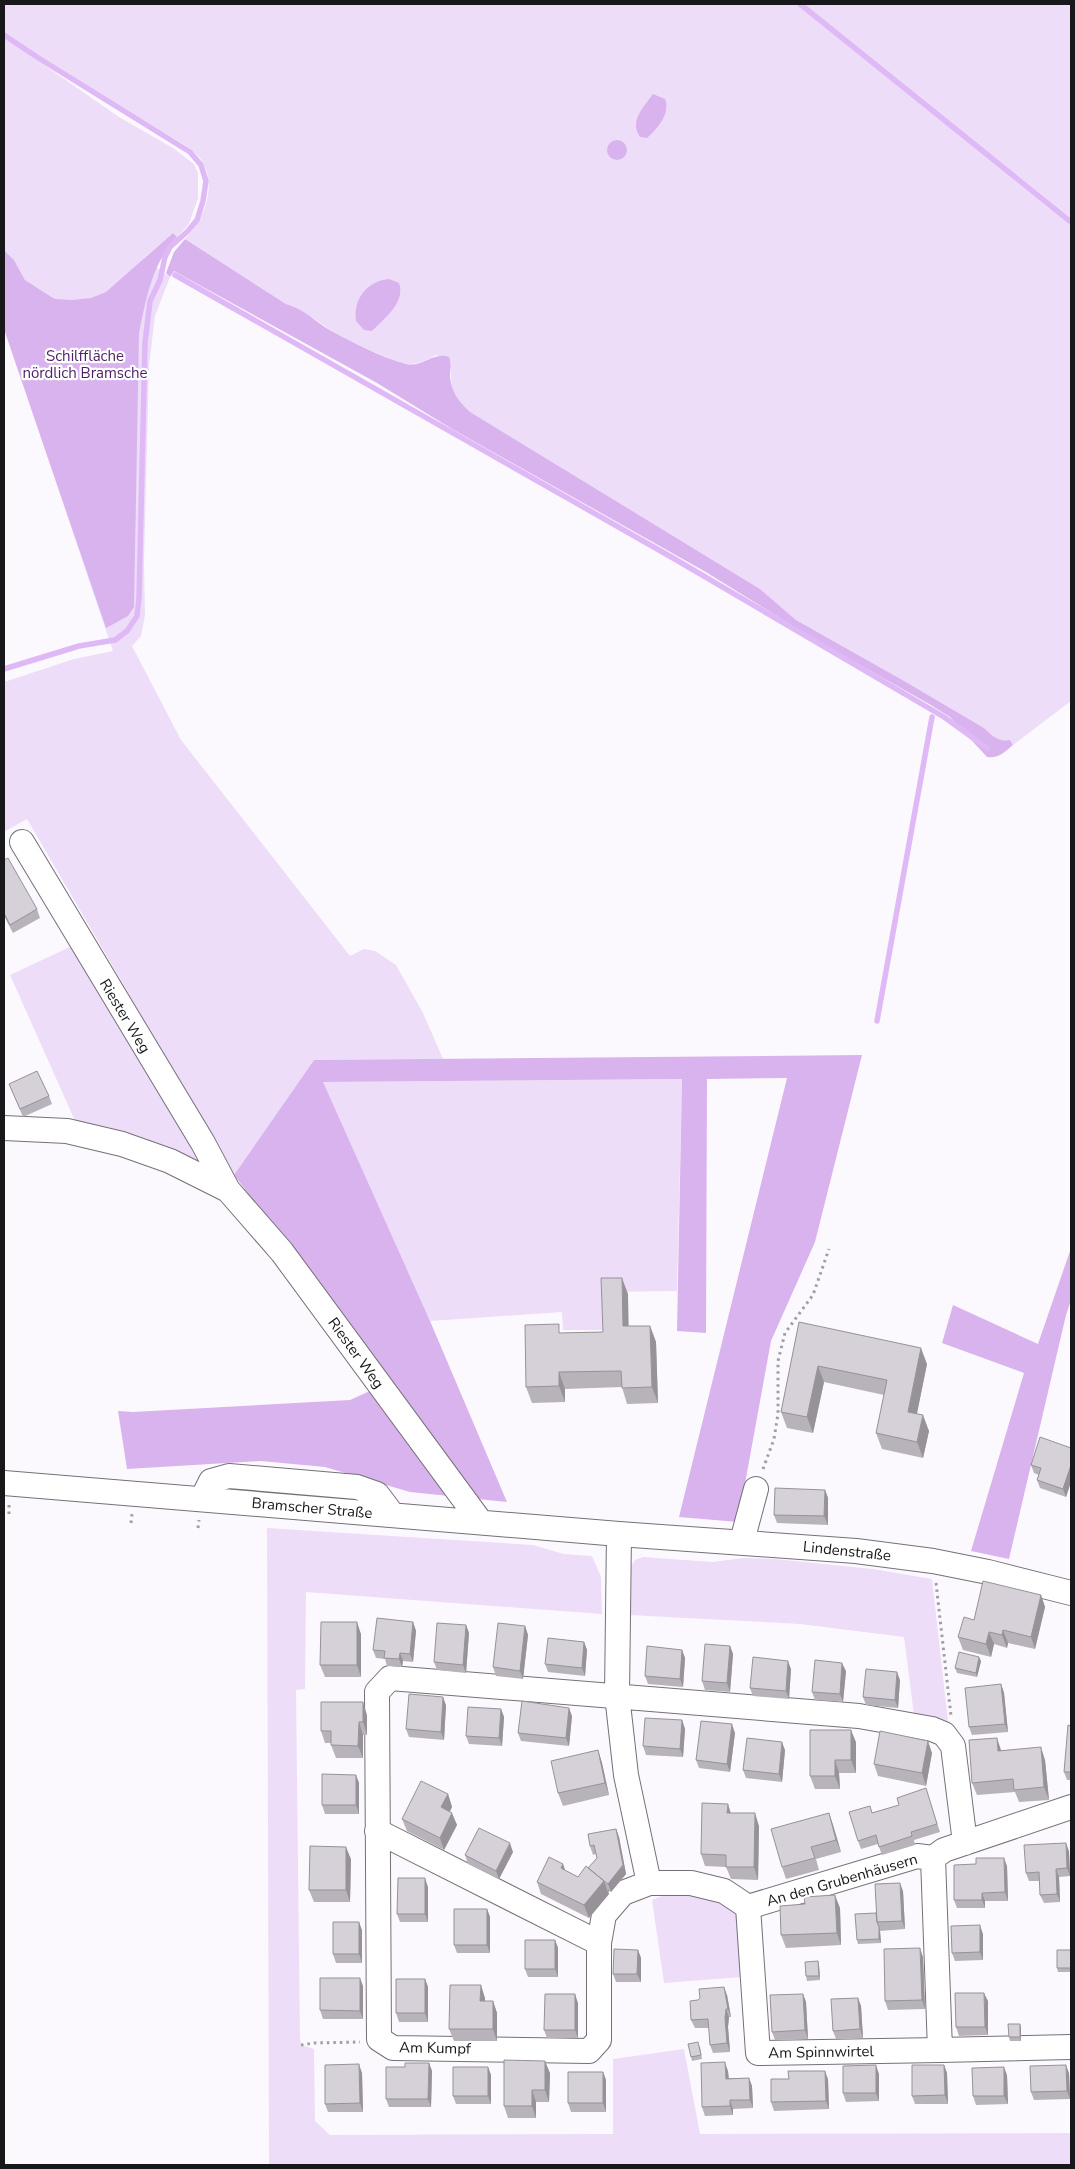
<svg xmlns="http://www.w3.org/2000/svg" width="1075" height="2169" font-family="'Nunito Sans',sans-serif">
  <style>
    .green { fill: #eeddf9 }
    .forest { fill: #d9b3ee }
    .lines { fill: none; stroke-linecap: round; stroke-linejoin: round }
    .stream { stroke: #dfb9f5; stroke-width: 5.5 }
    .minor-casing { stroke: #757078; stroke-width: 26 }
    .path { stroke: #a09ea2; stroke-width: 3; stroke-dasharray: 2.5 4; stroke-linecap: butt }
    .minor { stroke: #fff; stroke-width: 24 }
    .wall { fill: #b8b3bb }
    .shaded-wall { fill: #969298 }
    .building { fill: #d6d0d9; stroke: #969298 }
    .labels { text-anchor: middle; dominant-baseline: central; stroke-width: 4.5; stroke-linejoin: round; paint-order: stroke }
    .park-label { font-size: 15px; fill: #4d1f64; stroke: #fff }
    .street-label { font-size: 15px; fill: #18171a; stroke: #fff }
  </style>
  <rect width="100%" height="100%" fill="#fcf9fe"/>
  <path class="green" d="M4,4H796L1071,225V701L1013,745L1010,740C999,742 992,736 984,728L906,682L796,620L760,589L469,412C452,396 450,386 451,362L436,355C428,359 417,365 407,364C393,362 338,336 326,327C312,317 302,309 286,304L185,239C203,222 217,187 203,163C199,155 191,149 183,144L62,71L4,32Z
    M803,4H1071V218Z
    M4,37L119,117L173,148L194,164L198,173V198L189,224L177,237L173,233L144,258L170,277L155,316L149,366L144,562L145,615L141,636L132,646L181,740L350,956L364,949L375,951L396,965L423,1013L443,1059L314,1060L234,1175L27,819L4,832V682L74,659L113,651L4,329L54,298L25,280L14,260L4,250Z
    M74,945L203,1166L76,1123L10,975Z
    M682,1079L677,1291L604,1292V1330H563L562,1312L430,1321L322,1082Z
    M267,1528L533,1545L564,1554L592,1556L601,1577L602,1614L306,1592L305,1689L296,1690L300,2038L301,2045L314,2049L315,2121L330,2135L613,2134V2059L684,2049L700,2134L1071,2133V2165H269Z
    M643,1557L712,1562L744,1558L775,1559L873,1569L932,1579L948,1721L914,1715L904,1637L800,1624L629,1615L630,1568L635,1560Z
    M676,1890L699,1893L735,1907L742,1977L664,1983L652,1900Z"/>
  <path class="forest" d="M653,94L665,99C671,113 657,129 647,138L640,137C629,121 643,108 653,94Z
    M607 150a10 10 0 1 1 20 0a10 10 0 1 1-20 0Z
    M173,233L177,237C152,263 146,299 139,333L134,607L128,616L106,628L4,329V250L14,260L25,280L55,299L72,300L91,298L106,292Z
    M185,239L286,304C306,310 312,319 328,329C352,342 380,357 406,364C422,368 433,351 449,357C452,364 450,370 450,377C452,393 459,402 470,412L760,589L796,620L906,682L984,728C992,736 999,742 1010,740L1013,745C1005,752 998,759 987,757L950,717L929,704L814,639L704,571L452,429L377,383L174,271L170,277L166,273L174,252Z
    M389,279L399,283C406,302 384,319 372,331L364,330L356,321C353,299 367,281 389,279Z
    M862,1055L815,1242L771,1341L738,1522L679,1517L787,1078L707,1079L706,1333L677,1331L682,1079L323,1082L430,1321L507,1502L410,1492L325,1467L261,1461L127,1469L118,1411L133,1412L350,1400L392,1381L234,1175L314,1060Z
    M1071,1248V1300L1066,1315L1009,1559L971,1551L1024,1373L942,1343L953,1305L1038,1344Z"/>
  <g class="lines">
    <path class="stream" d="M800,4L1071,222
      M4,35L40,59L190,152L201,165L206,181L203,201L197,220L188,231L170,247L165,257L160,280L150,301L145,343L139,598L137,616L127,631L115,640L79,646L4,669
      M175,275L673,558L944,717L987,748
      M877,1021L932,717"/>
    <g class="minor-casing">
      <path id="minor" d="M22,842L203,1143L228,1190
        M4,1128L67,1131L122,1144L170,1161L228,1190L282,1252L480,1521
        M4,1483L619,1534L856,1551L933,1561L988,1572L1071,1593
        M202,1499L211,1481L229,1476L357,1487L377,1494L392,1514
        M619,1534L617,1695L626,1775L649,1883H691L724,1891L748,1907L917,1856L933,1858L944,1850L1071,1807
        M742,1541L756,1489
        M377,1831L599,1943
        M649,1883L623,1893L604,1915L599,1943V2040L589,2051L393,2048L379,2039L377,1692L390,1678L859,1716L932,1729L944,1734L953,1746L965,1843
        M748,1907L758,2053L940,2050L933,1858
        M940,2050L1071,2047"/>
    </g>
    <path class="path" d="M763,1469L774,1439L778,1414V1361L785,1333L813,1295L829,1249
      M9,1514V1505
      M131,1523L132,1514
      M198,1528L199,1520
      M936,1583L951,1716
      M301,2045L314,2043L360,2042"/>
    <use href="#minor" class="minor"/>
  </g>
  <path class="wall" d="M4,860L37,909L40,918L13,933L4,916Z
    M9,1084L49,1096L52,1104L23,1117Z
    M628,1294V1326H650L656,1342L658,1403L627,1404L622,1387L565,1389V1402L532,1403L526,1387L562,1333L603,1332Z
    M799,1322L927,1364L917,1413L929,1431L923,1458L882,1449L876,1433L884,1395L824,1382L813,1433L787,1428L781,1412Z
    M1071,1448V1482L1066,1497L1040,1488L1037,1480L1039,1475L1034,1473L1031,1465Z
    M825,1490L828,1498V1525L777,1523L774,1515Z
    M1041,1595L1045,1607L1035,1649L1008,1643L1007,1648L994,1644L991,1657L963,1650L958,1637L974,1620Z
    M413,1622L416,1631L413,1662L403,1661L402,1667L387,1666L385,1659L376,1658L373,1650Z
    M466,1625L469,1633L466,1673L437,1670L434,1662Z
    M525,1626L528,1635L523,1679L496,1676L493,1667Z
    M361,1634V1677H325L320,1665Z
    M584,1642L587,1650L585,1676L548,1672L545,1664Z
    M730,1646L733,1654L730,1692L705,1690L702,1681Z
    M682,1650L685,1658L683,1687L648,1684L645,1676Z
    M981,1661L977,1677L957,1673L955,1668Z
    M791,1669L789,1699L753,1696L750,1688Z
    M846,1671L843,1702L815,1700L812,1692Z
    M900,1680L898,1708L866,1705L863,1697Z
    M1001,1684L1004,1693L1008,1732L972,1735L969,1727Z
    M446,1705L444,1740L409,1737L406,1729Z
    M501,1709L504,1717L502,1746L469,1744L466,1736Z
    M367,1715V1735H363V1758H336L331,1745V1743H325L321,1731Z
    M572,1716L569,1746L521,1741L518,1733Z
    M682,1720L685,1729L683,1757L646,1755L643,1746Z
    M1071,1726V1780H1067L1064,1772Z
    M735,1733L730,1772L699,1768L696,1760Z
    M856,1742V1773H839L840,1789H815L810,1776Z
    M598,1750L602,1763L609,1795L563,1806L558,1793Z
    M785,1750L782,1782L746,1778L743,1770Z
    M1001,1751L1045,1760L1049,1800L1019,1802L1015,1792L977,1795L972,1783Z
    M932,1753L926,1786L878,1776L874,1764Z
    M356,1775L359,1783V1814H325L322,1805Z
    M926,1788L940,1832L914,1840L915,1845L882,1855L878,1844L861,1849L858,1841L872,1813L899,1805Z
    M448,1794L452,1807L450,1811L457,1825L444,1850L407,1831L402,1819Z
    M731,1813L759,1826L758,1880L731,1879L726,1867L705,1866L701,1854Z
    M829,1813L833,1825L841,1852L816,1859L819,1870L786,1879L782,1867Z
    M616,1829L619,1837L626,1874L611,1892L607,1889L609,1894L589,1918L541,1894L537,1882L563,1864L565,1870L578,1877L589,1868L597,1858L596,1854L593,1855L590,1846Z
    M1069,1851L1070,1876L1059,1877L1060,1902L1044,1903L1040,1895V1881H1029L1026,1873Z
    M513,1852L499,1879L468,1864L465,1855Z
    M351,1859L350,1902H314L309,1890Z
    M1007,1866L1008,1901H985V1908H957L954,1900Z
    M428,1887V1922H400L397,1914Z
    M903,1891L905,1929L880,1931L881,1943L858,1944L857,1940L876,1913Z
    M805,1904L840,1908L841,1945L786,1948L781,1935Z
    M487,1909L490,1917V1953H457L454,1945Z
    M362,1930V1963H336L333,1954Z
    M983,1934V1960L955,1961L952,1953Z
    M555,1940L558,1948V1977H528L525,1969Z
    M638,1950L641,1958V1982H616L613,1974Z
    M1071,1950V1972H1058L1057,1968Z
    M923,1957L925,2009L888,2010L885,2001Z
    M818,1961L819,1965L820,1980L807,1981L806,1976Z
    M425,1979L428,1987V2022H399L396,2013Z
    M363,1986V2019H323L320,2010Z
    M803,1994L806,2002L808,2039L775,2040L772,2032Z
    M727,1995L731,2017H729L728,2027L730,2052L713,2053L710,2045L709,2028H695L691,2020L698,2000Z
    M485,1998V2001H493L497,2013V2041H454L449,2029Z
    M858,1998L861,2006L863,2038L836,2039L833,2031Z
    M988,2001V2035L959,2036L956,2027Z
    M578,2003V2038H547L544,2030Z
    M1020,2024L1021,2028V2041H1010L1009,2037Z
    M700,2046L702,2059L692,2061L691,2057Z
    M429,2063L432,2071L431,2107H389L386,2099L405,2067Z
    M944,2065L947,2073L948,2104H915L912,2096Z
    M488,2067L491,2075V2104H456L453,2096Z
    M728,2071L729,2078H749L752,2086L753,2108L733,2109V2115L705,2116L702,2107Z
    M603,2072L606,2080V2112H571L568,2103Z
    M362,2073L363,2112H328L325,2104Z
    M550,2073L549,2102H536V2118H508L504,2106Z
    M1069,2073L1070,2099L1034,2100L1031,2092Z
    M879,2074V2101L846,2102L843,2093Z
    M1007,2075L1008,2104L976,2105L973,2096Z
    M789,2079H828L829,2109L774,2111L771,2102Z"/>
  <path class="shaded-wall" d="M622,1278L628,1294L629,1343L623,1326Z
    M650,1326L656,1342L658,1403L652,1387Z
    M921,1348L927,1364L914,1428L908,1412Z
    M818,1366L824,1382L813,1433L807,1417Z
    M559,1372L565,1389V1402L559,1386Z
    M923,1415L929,1431L923,1458L917,1442Z
    M1071,1465V1482L1066,1497L1063,1489Z
    M825,1490L828,1498V1525L824,1516Z
    M1041,1595L1045,1607L1035,1649L1031,1637Z
    M357,1622L361,1634V1677L357,1665Z
    M413,1622L416,1631L413,1662L410,1654Z
    M466,1625L469,1633L466,1673L463,1665Z
    M525,1626L528,1635L523,1679L520,1671Z
    M1003,1630L1008,1643L1007,1648L1002,1635Z
    M989,1632L994,1644L991,1657L986,1644Z
    M584,1642L587,1650L585,1676L582,1668Z
    M730,1646L733,1654L730,1692L727,1683Z
    M682,1650L685,1658L683,1687L680,1679Z
    M400,1653L403,1661L402,1667L399,1659Z
    M979,1657L981,1661L977,1677L976,1673Z
    M788,1661L791,1669L789,1699L786,1691Z
    M842,1663L846,1671L843,1702L840,1694Z
    M897,1672L900,1680L898,1708L895,1700Z
    M1001,1684L1004,1693L1008,1732L1005,1724Z
    M443,1697L446,1705L444,1740L441,1732Z
    M363,1702L367,1715V1735L363,1722Z
    M569,1708L572,1716L569,1746L566,1738Z
    M501,1709L504,1717L502,1746L499,1738Z
    M682,1720L685,1729L683,1757L680,1749Z
    M359,1722L363,1735V1758L358,1746Z
    M732,1724L735,1733L730,1772L727,1764Z
    M851,1730L856,1742V1773L851,1760Z
    M997,1738L1001,1750L1002,1764L998,1751Z
    M928,1741L932,1753L926,1786L922,1773Z
    M782,1742L785,1750L782,1782L779,1774Z
    M1041,1747L1045,1760L1049,1800L1044,1787Z
    M598,1750L602,1763L609,1795L605,1783Z
    M835,1760L839,1773L840,1789L835,1776Z
    M356,1775L359,1783V1814L356,1805Z
    M448,1794L452,1807L446,1819L441,1807Z
    M728,1804L732,1817L727,1813Z
    M452,1813L457,1825L444,1850L440,1838Z
    M755,1813L759,1826L758,1880L754,1867Z
    M829,1813L833,1825L841,1852L836,1840Z
    M616,1829L619,1837L626,1874L611,1892L608,1884Z
    M510,1843L513,1852L499,1879L496,1871Z
    M1066,1843L1069,1851L1070,1876L1067,1868Z
    M346,1847L351,1859L350,1902L346,1890Z
    M1004,1858L1007,1866L1008,1901L1005,1892Z
    M563,1864L567,1876L561,1868Z
    M1056,1869L1059,1877L1060,1902L1057,1894Z
    M425,1878L428,1887V1922L425,1914Z
    M604,1881L609,1894L589,1918L584,1905Z
    M900,1883L903,1891L905,1929L902,1921Z
    M982,1893L985,1901V1908L982,1900Z
    M835,1895L840,1908L841,1945L837,1933Z
    M487,1909L490,1917V1953L487,1945Z
    M359,1922L362,1930V1963L359,1954Z
    M980,1925L983,1934V1960L980,1952Z
    M879,1927L880,1931L881,1943L879,1939Z
    M555,1940L558,1948V1977L555,1969Z
    M920,1948L923,1957L925,2009L922,2000Z
    M638,1950L641,1958V1982L637,1974Z
    M818,1961L819,1965L820,1980L819,1976Z
    M360,1978L363,1986V2019L360,2011Z
    M425,1979L428,1987V2022L425,2013Z
    M481,1985L485,1998V2013L480,2001Z
    M724,1987L727,1995L731,2017L728,2009Z
    M984,1993L988,2001V2035L985,2027Z
    M575,1994L578,2003V2038L575,2030Z
    M803,1994L806,2002L808,2039L805,2030Z
    M858,1998L861,2006L863,2038L860,2029Z
    M493,2001L497,2013V2041L493,2029Z
    M726,2009L729,2017L728,2027L730,2052L727,2043L725,2018Z
    M1020,2024L1021,2028V2041L1020,2037Z
    M545,2061L550,2073L549,2102L545,2090Z
    M725,2062L728,2071L729,2087L726,2079Z
    M429,2063L432,2071L431,2107L428,2099Z
    M359,2064L362,2073L363,2112L360,2103Z
    M876,2065L879,2074V2101L876,2093Z
    M944,2065L947,2073L948,2104L945,2095Z
    M1066,2065L1069,2073L1070,2099L1067,2091Z
    M488,2067L491,2075V2104L488,2096Z
    M1004,2067L1007,2075L1008,2104L1004,2096Z
    M825,2071L828,2079L829,2109L826,2101Z
    M603,2072L606,2080V2112L603,2103Z
    M749,2078L752,2086L753,2108L750,2100Z
    M532,2090L536,2102V2118L532,2106Z
    M730,2100L733,2109V2115L730,2106Z"/>
  <path class="building" d="M8,858L37,909L10,925L4,913V860Z
    M37,1071L49,1096L20,1109L9,1084Z
    M601,1278H622L623,1326H650L652,1387L622,1388L621,1371L559,1372V1386L526,1387L525,1325L559,1324V1333L603,1332Z
    M799,1322L921,1348L908,1412L923,1415L917,1442L876,1433L887,1380L818,1366L807,1417L781,1412Z
    M1040,1437L1071,1448V1465L1063,1489L1037,1480L1041,1468L1031,1465Z
    M775,1488L825,1490L824,1516L774,1515Z
    M983,1581L1041,1595L1031,1637L1003,1630L1002,1635L989,1632L986,1644L958,1637L964,1617L974,1620Z
    M377,1618L413,1622L410,1654L400,1653L399,1659L384,1658L385,1651L373,1650Z
    M321,1622H357V1665H320Z
    M437,1623L466,1625L463,1665L434,1662Z
    M498,1623L525,1626L520,1671L493,1667Z
    M548,1638L584,1642L582,1668L545,1664Z
    M705,1644L730,1646L727,1683L702,1681Z
    M647,1646L682,1650L680,1679L645,1676Z
    M959,1652L979,1657L976,1673L955,1668Z
    M753,1657L788,1661L786,1691L750,1688Z
    M815,1660L842,1663L840,1694L812,1692Z
    M866,1669L897,1672L895,1700L863,1697Z
    M1001,1684L1005,1724L969,1727L965,1688Z
    M409,1694L443,1697L441,1732L406,1729Z
    M522,1701L569,1708L566,1738L518,1733Z
    M321,1702H363V1722H359L358,1746L331,1745V1731H321Z
    M468,1707L501,1709L499,1738L466,1736Z
    M645,1718L682,1720L680,1749L643,1746Z
    M701,1721L732,1724L727,1764L696,1760Z
    M1068,1725L1071,1726V1772H1064Z
    M810,1730H851V1760H835V1776H810Z
    M880,1731L928,1741L922,1773L874,1764Z
    M747,1738L782,1742L779,1774L743,1770Z
    M997,1738L998,1751L1041,1747L1044,1787L1014,1790L1013,1779L972,1783L969,1740Z
    M598,1750L605,1783L558,1793L551,1761Z
    M322,1774L356,1775V1805H322Z
    M421,1781L448,1794L441,1807L452,1813L440,1838L402,1819Z
    M926,1788L937,1824L911,1832L912,1836L879,1847L876,1835L858,1841L849,1812L870,1806L872,1813L899,1805L897,1798Z
    M702,1803L728,1804L727,1813H755L754,1867H726V1855L701,1854Z
    M829,1813L836,1840L811,1847L815,1858L782,1867L771,1829Z
    M479,1828L510,1843L496,1871L465,1855Z
    M616,1829L623,1865L608,1884L588,1868L597,1858L594,1845L590,1846L588,1834Z
    M1066,1843L1067,1868L1056,1869L1057,1894L1040,1895L1039,1872L1026,1873L1024,1845Z
    M310,1846L346,1847V1890H309Z
    M549,1857L563,1864L561,1868L578,1877L586,1866L604,1881L584,1905L537,1882Z
    M976,1858H1004L1005,1892L982,1893V1900H954V1865L976,1864Z
    M398,1878H425V1914H397Z
    M900,1883L902,1921L877,1922L875,1884Z
    M835,1895L837,1933L781,1935L780,1906L805,1904L804,1897Z
    M454,1909H487V1945H454Z
    M876,1913L877,1922L879,1927V1939L857,1940L855,1914Z
    M333,1922H359V1954H333Z
    M980,1925V1952L952,1953L951,1926Z
    M525,1940H555V1969H525Z
    M920,1948L922,2000L885,2001L884,1949Z
    M614,1949L638,1950L637,1974H613Z
    M1057,1950H1071V1968H1057Z
    M818,1961L819,1976H806L805,1962Z
    M320,1978H360V2011L320,2010Z
    M396,1979H425V2013H396Z
    M450,1985H481L480,2001H493V2029H449Z
    M724,1987L728,2009H726L725,2018L727,2043L710,2045L708,2019L691,2020L690,2001L698,2000L700,1998L699,1989Z
    M955,1993H984L985,2027H956Z
    M545,1994H575V2030H544Z
    M803,1994L805,2030L772,2032L770,1995Z
    M858,1998L860,2029L833,2031L831,1999Z
    M1008,2024H1020V2037H1009Z
    M698,2042L701,2055L691,2057L688,2044Z
    M504,2060L545,2061V2090H532V2106H504Z
    M725,2062L726,2079L749,2078L750,2100H730V2106L702,2107L701,2063Z
    M405,2063H429L428,2099H386V2067H405Z
    M359,2064L360,2103L325,2104V2065Z
    M876,2065V2093H843V2066Z
    M912,2065H944L945,2095L912,2096Z
    M1066,2065L1067,2091L1031,2092L1030,2066Z
    M453,2067H488V2096H453Z
    M1004,2067V2096H973L972,2068Z
    M788,2071H825L826,2101L771,2102V2079H789Z
    M568,2072H603V2103H568Z"/>
  <g class="labels">
    <g class="park-label">
      <text x="85" y="356">Schilffläche<tspan x="85" dy="17">nördlich Bramsche</tspan></text>
    </g>
    <g class="street-label">
      <text transform="translate(125 1016) rotate(59)">Riester Weg</text>
      <text transform="translate(356 1353) rotate(54)">Riester Weg</text>
      <text transform="translate(312 1508) rotate(5)">Bramscher Straße</text>
      <text transform="translate(847 1551) rotate(6)">Lindenstraße</text>
      <text transform="translate(842 1880) rotate(-16)">An den Grubenhäusern</text>
      <text transform="translate(435 2048) rotate(1)">Am Kumpf</text>
      <text transform="translate(821 2052) rotate(-1)">Am Spinnwirtel</text>
    </g>
  </g>
  <rect width="1075" height="2169" fill="none" stroke="#18171a" stroke-width="10"/>
</svg>
